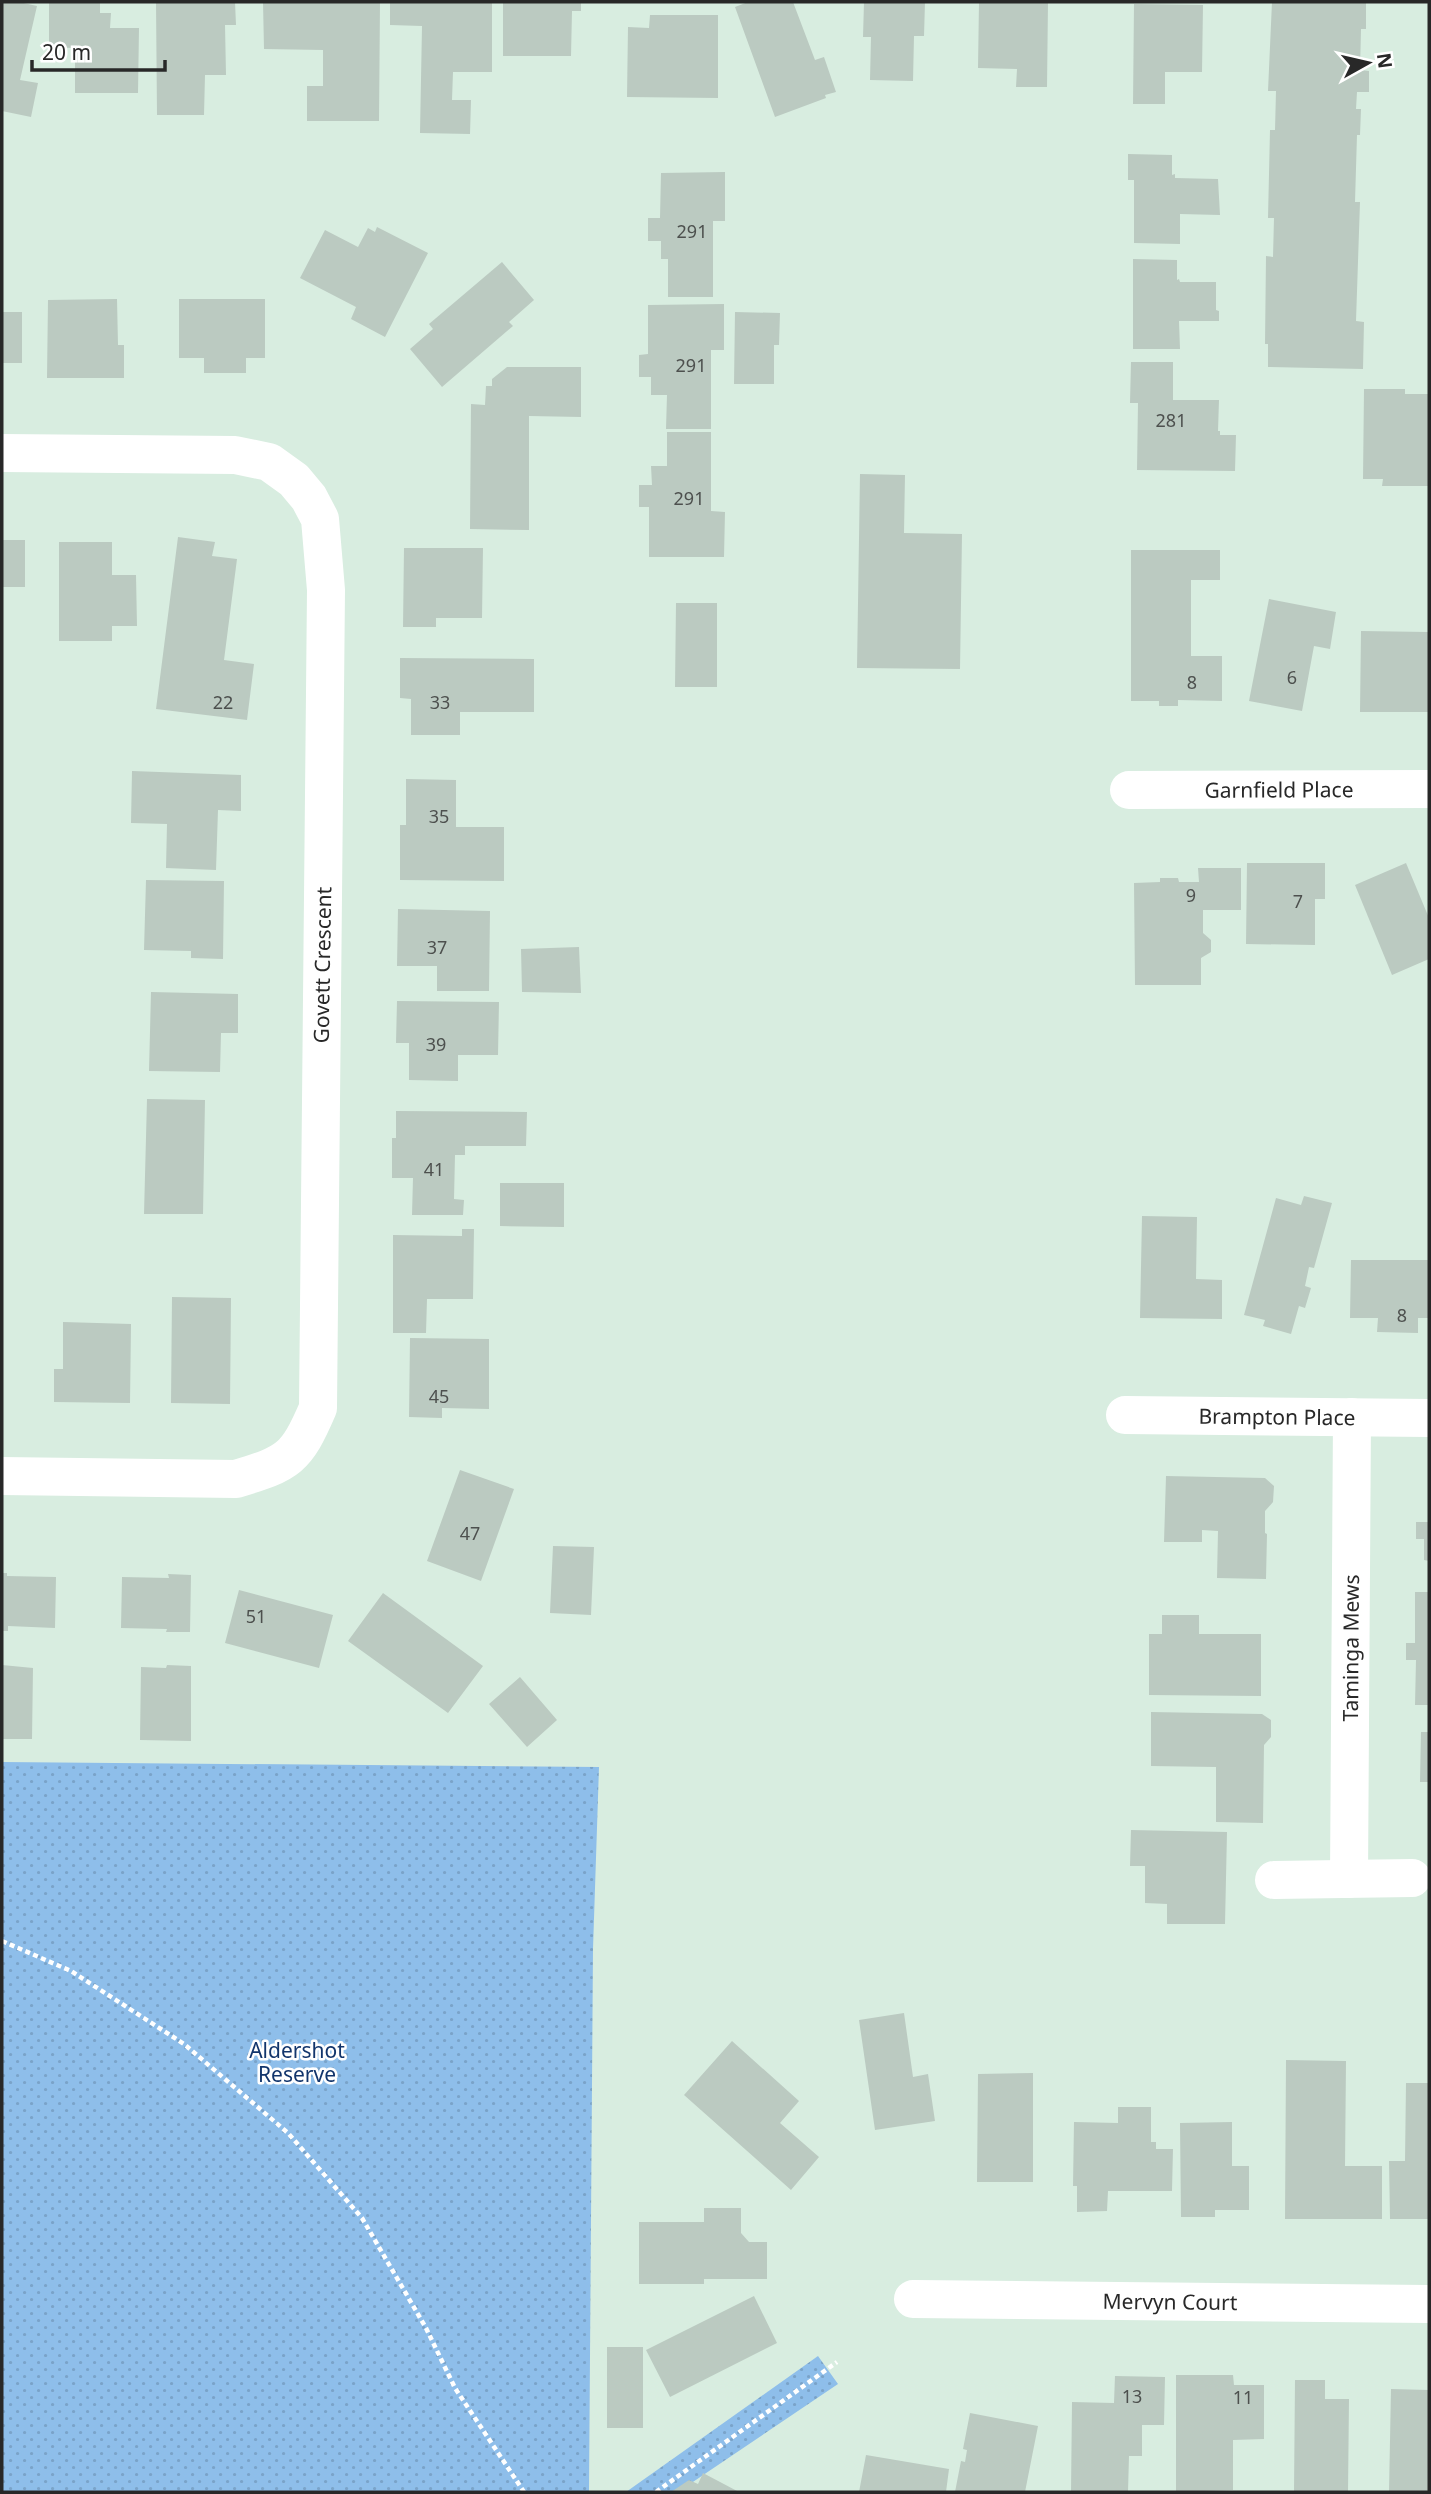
<svg xmlns="http://www.w3.org/2000/svg" width="1431" height="2494" font-family="'Noto Sans',sans-serif">
  <style>
    .park { fill: url(#park-dots) }
    .building { fill: #bbcac1 }
    .lines { fill: none; stroke-linecap: round; stroke-linejoin: round }
    .path { stroke: #fff; stroke-width: 4.5; stroke-dasharray: 5 3.5; stroke-linecap: butt }
    .minor { stroke: #fff; stroke-width: 38 }
    .labels { text-anchor: middle; dominant-baseline: central; stroke-width: 5; stroke-linejoin: round; paint-order: stroke }
    .number-label { font-size: 18px; fill: #4d504e }
    .street-label { font-size: 21px; fill: #282828; stroke: #fff }
    .park-label { font-size: 21px; fill: #12356c; stroke: #fff }
  </style>
  <defs>
    <pattern id="park-dots" width="8" height="8" patternUnits="userSpaceOnUse" patternTransform="scale(1.75)"><rect width="8" height="8" fill="#8ebeea"/><path d="M2 2h.1M6 6h.1" fill="none" stroke="#7aa3c9" stroke-width="1.8" stroke-linecap="round"/></pattern>
  </defs>
  <rect width="100%" height="100%" fill="#d8ede0"/>
  <path class="park" d="M2,1762L599,1767L593,1949L589,2492H2Z
    M818,2356L838,2384L678,2492H626Z"/>
  <path class="building" d="M2,2H19L37,6L20,80L38,83L31,117L2,111Z
    M49,2H100V13H111L110,28H139L138,93H75V48L49,47Z
    M156,2H235L236,25H225L226,75H205L204,115H157Z
    M263,2H380L379,121H307V86H323V50L264,49Z
    M390,2H492V72H453L452,100H471L470,134L420,133L422,26L390,25Z
    M503,2H581V11H572L571,56H503Z
    M748,2H793L815,60L824,57L836,92L825,95L826,98L775,117L735,7Z
    M864,2H925L924,36H914L913,81L870,80L871,37H863Z
    M979,2H1048L1047,87H1016L1017,69L978,68Z
    M1272,2H1366V29H1361L1360,70L1369,71V92H1357L1356,109H1361L1360,135H1357L1355,202H1360L1356,321L1364,322L1363,369L1268,367V344H1265L1266,256L1273,257L1274,218H1268L1270,130H1275L1276,91H1268Z
    M1134,4L1203,5L1202,72H1165V104H1133Z
    M650,15H718V98L627,97L628,27L649,28Z
    M1128,154L1172,155V175L1175,174V178L1218,179L1220,215L1180,214V244L1134,243V180H1128Z
    M725,172V221H713V297H668V259H661V241H648V218H660L661,173Z
    M377,227L428,253L385,337L351,319L356,307L300,278L325,230L358,247L368,228L375,232Z
    M1133,259L1177,260V280L1179,279L1180,282H1216V310L1219,311V321H1179L1180,349H1133Z
    M502,262L534,300L509,322L513,326L442,387L410,349L433,329L429,324Z
    M117,299L118,345H124V378H47L48,300Z
    M179,299H265V358H246V373H204V358H179Z
    M724,304V350H711V429H666L667,395H651V377H639V355L648,354V305Z
    M2,312H22V363H2Z
    M735,312L780,313L779,345H774V384H734Z
    M1131,362H1173V400H1219L1218,431H1220V435H1236L1235,471L1137,470L1138,403H1130Z
    M507,367H581V417L529,416V530L470,529L471,404L485,405L486,386H492V379Z
    M1364,389H1405V394H1429L1428,486H1382L1383,479H1363Z
    M667,432H711V511L725,512L724,557H649V507H639V485H652L651,466H667Z
    M860,474L905,475L904,533L962,534L960,669L857,668Z
    M178,537L215,542L212,556L237,559L224,660L254,664L247,720L156,709Z
    M2,540H25V587H2Z
    M59,542H112V575H136L137,626H112V641H59Z
    M404,548H483L482,618H436V627H403Z
    M1131,550H1220V580H1191V656H1222V701L1178,700V706H1159V701H1131Z
    M1269,599L1336,612L1330,649L1314,646L1302,711L1249,701Z
    M676,603H717V687H675Z
    M1361,631L1428,632L1429,712H1360Z
    M400,658L534,659V712H460V735H411V699L400,698Z
    M132,771L241,775V811L218,810L216,870L166,868L167,824L131,823Z
    M406,779L456,780V827H504V881L400,880V825H406Z
    M1247,863H1325V899H1315V945L1246,944Z
    M1406,863L1429,918V959L1392,975L1355,885Z
    M1198,868H1241V910H1203V933L1211,940V952L1201,958V985H1135L1134,883L1160,882V878H1178L1179,882H1199Z
    M146,880L224,881L223,959L191,958V951L144,950Z
    M398,909L490,911L489,991H437V966H397Z
    M579,947L581,993L522,992L521,949Z
    M151,992L238,994V1033H221L220,1072L149,1071Z
    M397,1001L499,1002L498,1055H458V1081L409,1080V1043H396Z
    M147,1099L205,1100L203,1214H144Z
    M396,1111L527,1112L526,1146H465V1155H455L454,1199L464,1200L463,1215H412L413,1178H392V1138H396Z
    M500,1183H564V1227L500,1226Z
    M1304,1196L1332,1203L1314,1268L1309,1267L1305,1286L1311,1288L1305,1308L1299,1306L1291,1334L1263,1326L1265,1320L1244,1315L1276,1198L1301,1205Z
    M1142,1216L1197,1217L1196,1279L1222,1280V1319L1140,1318Z
    M462,1229H474L473,1299H427L426,1333H393V1235L462,1236Z
    M1351,1260H1429V1318H1418V1333L1377,1332L1378,1318H1350Z
    M172,1297L231,1298L230,1404L171,1403Z
    M63,1322L131,1324L130,1403L54,1402V1369H63Z
    M410,1338L489,1339V1409L442,1408V1418L409,1417Z
    M460,1470L514,1489L481,1581L427,1561Z
    M1166,1476L1265,1478L1274,1486L1273,1502L1265,1511V1533L1267,1534L1266,1579L1217,1578L1218,1531L1202,1530V1542H1164Z
    M1416,1522H1429V1561L1424,1560V1539H1416Z
    M553,1546L594,1547L591,1615L550,1613Z
    M2,1573H7V1576L56,1577L55,1628L8,1626V1631H2Z
    M168,1574L191,1575L190,1632H166L167,1629L121,1628L122,1577L169,1578Z
    M239,1590L333,1615L319,1668L225,1643Z
    M1415,1592H1429V1705H1415L1416,1660H1406V1643H1415Z
    M383,1593L483,1666L448,1713L348,1641Z
    M1162,1615H1199V1634H1261V1696L1149,1695V1634H1162Z
    M2,1665L33,1668L32,1739H2Z
    M167,1665L191,1666V1741L140,1740L141,1667L166,1668Z
    M520,1677L557,1720L527,1747L489,1704Z
    M1151,1712L1262,1714L1271,1720V1737L1264,1745L1263,1823L1216,1822V1767L1151,1766Z
    M1421,1732H1429V1782H1420Z
    M1131,1830L1227,1832L1225,1924H1167V1904L1145,1903V1866H1130Z
    M904,2013L913,2077L928,2074L935,2121L875,2130L859,2020Z
    M732,2041L799,2101L780,2123L819,2157L791,2190L684,2095Z
    M1286,2060L1346,2061L1345,2166H1382V2219H1285Z
    M1033,2073V2182H977L978,2074Z
    M1406,2083H1429V2219H1390L1389,2161H1405Z
    M1118,2107H1151V2142H1156V2149H1173L1172,2191H1108L1107,2211L1077,2212V2186H1073L1074,2122L1118,2123Z
    M1232,2122V2166H1249V2210H1215V2217H1181L1180,2123Z
    M704,2208H741V2233L749,2242H767V2279H704V2284H639V2222H704Z
    M754,2296L777,2343L670,2397L646,2350Z
    M607,2347H643V2428H607Z
    M1176,2375H1233L1234,2385H1264V2439L1233,2440V2490L1176,2492Z
    M1115,2376L1165,2377L1164,2425H1142V2456H1129L1128,2492H1071L1072,2402L1114,2403Z
    M1295,2380H1325V2399H1349L1348,2492H1294Z
    M1391,2389L1429,2390V2492H1389Z
    M970,2413L1038,2426L1025,2492H955L961,2461L965,2462L967,2450L963,2449Z
    M866,2455L949,2469L946,2492H859Z
    M703,2473L739,2492H671L689,2480L698,2484Z"/>
  <g class="lines">
    <path class="path" d="M2,1941L71,1971L184,2044L288,2133L362,2218L426,2328L455,2388L524,2492
      M656,2492L837,2362"/>
    <g class="minor">
      <path d="M2,453L235,455L269,462L294,480L309,498L320,519L326,590L318,1408C296,1459 289,1463 236,1479L2,1476"/>
      <path id="s1" d="M1129,790L1429,789"/>
      <path id="s2" d="M1125,1415L1429,1418"/>
      <path id="s3" d="M1349,1879L1352,1417"/>
      <path d="M1274,1880L1412,1878"/>
      <path id="s4" d="M913,2299L1429,2304"/>
    </g>
  </g>
  <g class="labels">
    <g class="number-label">
      <text x="692" y="231">291</text>
      <text x="691" y="365">291</text>
      <text x="1171" y="420">281</text>
      <text x="689" y="498">291</text>
      <text x="1292" y="677">6</text>
      <text x="1192" y="682">8</text>
      <text x="223" y="702">22</text>
      <text x="440" y="702">33</text>
      <text x="439" y="816">35</text>
      <text x="1191" y="895">9</text>
      <text x="1298" y="901">7</text>
      <text x="437" y="947">37</text>
      <text x="436" y="1044">39</text>
      <text x="434" y="1169">41</text>
      <text x="1402" y="1315">8</text>
      <text x="439" y="1396">45</text>
      <text x="470" y="1533">47</text>
      <text x="256" y="1616">51</text>
      <text x="1132" y="2396">13</text>
      <text x="1243" y="2397">11</text>
    </g>
    <g class="street-label">
      <text stroke="none"><textPath href="#s1" startOffset="150">Garnfield Place</textPath></text>
      <text transform="translate(322 965) rotate(-89)">Govett Crescent</text>
      <text stroke="none"><textPath href="#s2" startOffset="152">Brampton Place</textPath></text>
      <text stroke="none"><textPath href="#s3" startOffset="231">Taminga Mews</textPath></text>
      <text stroke="none"><textPath href="#s4" startOffset="257">Mervyn Court</textPath></text>
    </g>
    <g class="park-label">
      <text x="297" y="2050">Aldershot<tspan x="297" dy="24">Reserve</tspan></text>
    </g>
  </g>
  <rect width="1431" height="2494" fill="none" stroke="#282828" stroke-width="7"/>
  <g transform="translate(1368 63) rotate(82)" stroke="#ffffff" stroke-width="5" paint-order="stroke">
  <path d="M0-5L12 26L0 18L-12 26Z" fill="#282828"/>
  <text y="-10" font-size="19" font-weight="bold" text-anchor="middle" fill="#282828">N</text>
  </g>
  <path d="M32 60v10h133v-10" fill="none" stroke="#282828" stroke-width="3.5"/>
  <text x="42" y="60" font-size="21" fill="#282828" stroke="#ffffff" stroke-width="5" paint-order="stroke">20 m</text>
</svg>
